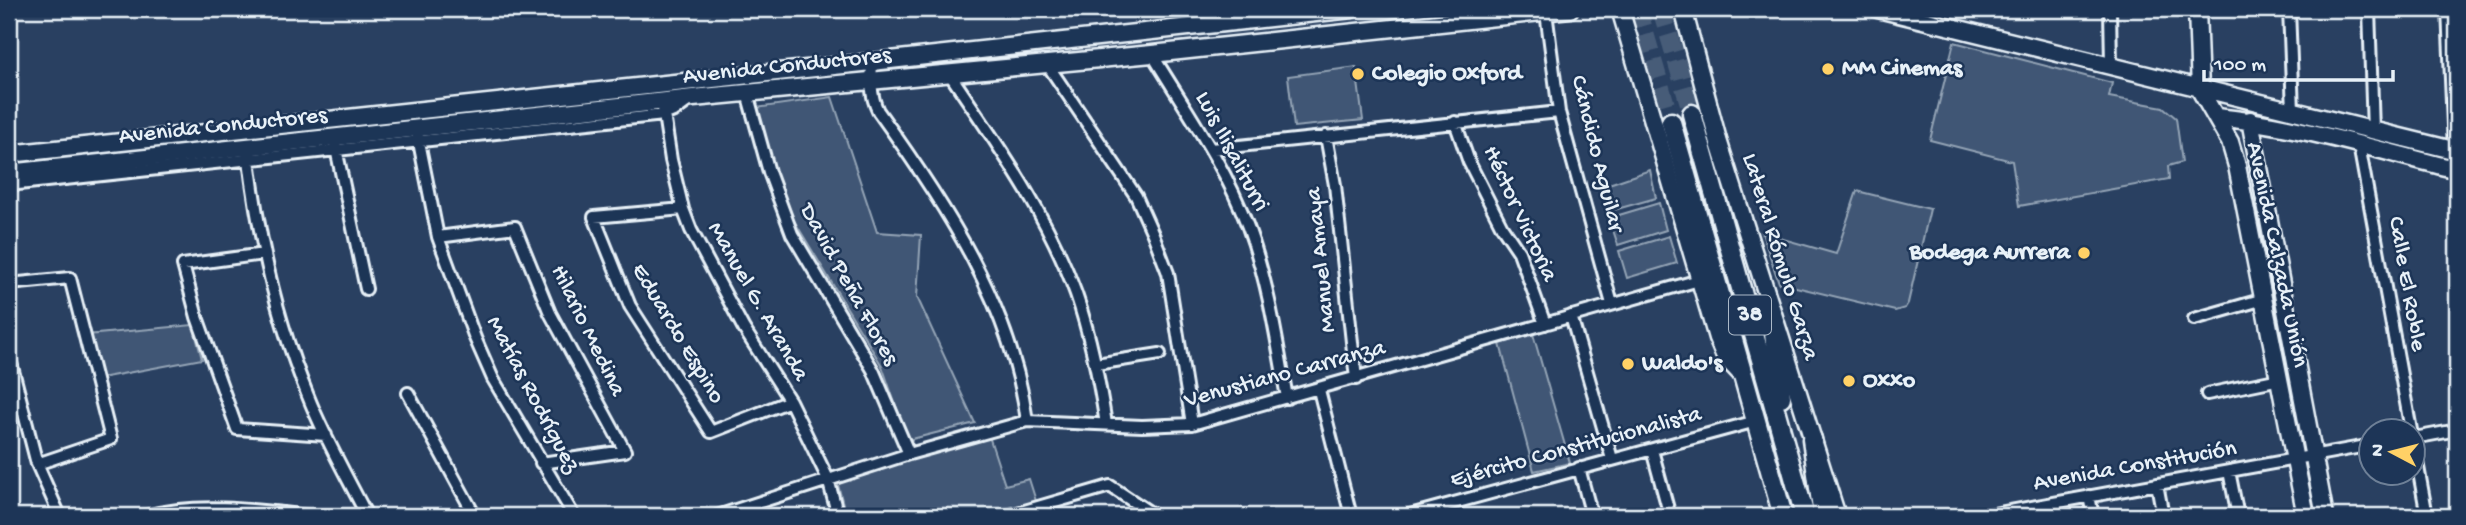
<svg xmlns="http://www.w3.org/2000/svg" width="2466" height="525" font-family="'Gochi Hand',sans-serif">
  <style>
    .green { fill: #415774; stroke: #94a4b6; stroke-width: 2 }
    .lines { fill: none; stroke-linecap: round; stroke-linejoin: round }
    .primary-tunnel { stroke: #465b78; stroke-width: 18; stroke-dasharray: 18 9; stroke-linecap: butt }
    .street-casing { stroke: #e8f1f8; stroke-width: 16 }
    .secondary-casing { stroke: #e8f1f8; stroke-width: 21 }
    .primary-casing { stroke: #e8f1f8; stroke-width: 23 }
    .street { stroke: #1d3557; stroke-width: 10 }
    .secondary { stroke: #1d3557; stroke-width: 16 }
    .primary { stroke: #1d3557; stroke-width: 18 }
    .poi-dot { fill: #ffd166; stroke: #1d3557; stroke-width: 2.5 }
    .labels { text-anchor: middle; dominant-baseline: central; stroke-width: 5; stroke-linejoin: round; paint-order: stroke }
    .shield { fill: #1d3557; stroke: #abb9c8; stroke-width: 2 }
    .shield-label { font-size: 23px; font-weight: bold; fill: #e8f1f8 }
    .street-label { font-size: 24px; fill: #e8f1f8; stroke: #1d3557 }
    .poi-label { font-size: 24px; font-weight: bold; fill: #e8f1f8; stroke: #1d3557; text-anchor: start }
  </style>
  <rect width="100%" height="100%" fill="#294061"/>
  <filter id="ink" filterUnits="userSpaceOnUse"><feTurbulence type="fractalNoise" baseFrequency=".0143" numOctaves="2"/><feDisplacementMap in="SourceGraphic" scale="14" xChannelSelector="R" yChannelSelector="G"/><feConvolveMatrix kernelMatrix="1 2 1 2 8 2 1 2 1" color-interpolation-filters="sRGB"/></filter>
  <g filter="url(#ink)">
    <path class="green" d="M1954,42L2112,83L2109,97L2163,107L2176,118L2182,162L2168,166L2169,179L2019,206L2012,161L1930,140Z
      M1356,67L1363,120L1294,127L1288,76Z
      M832,97L877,232L921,235L917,297L975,423L908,440L882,366L781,199L756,108Z
      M1650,170L1656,198L1610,211L1603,186Z
      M1857,191L1930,209L1908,303L1905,308L1895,311L1779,283L1762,233L1836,254Z
      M1659,203L1666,230L1618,245L1609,218Z
      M1669,236L1677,263L1627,278L1619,251Z
      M193,325L202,359L100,378L87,335Z
      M1533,334L1570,463L1534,471L1500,344Z
      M989,436L1005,485L1029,479L1036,501L984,516H846L836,477Z"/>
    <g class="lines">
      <path class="primary-tunnel" d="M1638,9L1671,122
        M1661,9L1692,114"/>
      <g class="street-casing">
        <path id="street" d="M2110,9L2111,65
          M2289,9L2293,111
          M2369,9L2373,132
          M2448,9L2454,150L2457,161
          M1546,12L1559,112L1612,304
          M1152,54C1186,110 1225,165 1248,227C1268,281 1277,341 1287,398
          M872,62C871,80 870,95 878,111C945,204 1012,306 1027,421
          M1047,64L1136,196L1153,234L1168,273L1192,424
          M949,73C997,144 1047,213 1076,294C1091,337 1099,380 1106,424
          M747,93L769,172L792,234L873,370L909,454
          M663,108L671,160L683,209L691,230L744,329L790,401L828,479L838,516
          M1455,122L1469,162L1502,227L1519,252L1545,324
          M1326,136L1335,185L1356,379
          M418,137L438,237L475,338L493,379L574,516
          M335,144L366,289
          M2359,145L2411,430
          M1211,149L1559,112
          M248,152C258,235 276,319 308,396C324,437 347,477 367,516
          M9,185L664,115L676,110L691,99
          M683,209L594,217L630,306L711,432L790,401
          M438,237L515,227L550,313L625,451L541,463
          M264,254L183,265L197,317L237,429L326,435
          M9,284L70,278L111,439L37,464
          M1571,316L1612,459
          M2194,319L2264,299
          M9,355L37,464L60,516
          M1096,364L1160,354
          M1319,390L1351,516
          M408,393L475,516
          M2207,394L2280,379
          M2414,438L2457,430
          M2414,445L2427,516
          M1652,450L1670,516
          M1579,468L1592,516
          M2229,471L2238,516
          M2157,484L2163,516
          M2089,496L2093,516
          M146,516C197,502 257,510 309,516
          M717,516L909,454L1027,421L1142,426L1192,424L1699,280
          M1007,516L1110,486L1155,516
          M1406,516L1756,421
          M1982,516L2372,445"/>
      </g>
      <g class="secondary-casing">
        <path id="secondary" d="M1620,9L1717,338L1725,357L1742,375
          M1683,9L1718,140L1837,516
          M1878,9L2457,151
          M2197,9L2200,90L2230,142L2237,166L2306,516
          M2216,117C2298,125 2378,150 2457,170
          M2250,120L2325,516
          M9,154L872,62L1352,9
          M9,173L693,98L1152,54L1570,9"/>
      </g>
      <g class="primary-casing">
        <path id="primary" d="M1692,114L1805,516
          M1671,122L1783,516
          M1772,315L1781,397
          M1812,439L1823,516"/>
      </g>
      <use href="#street" class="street"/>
      <use href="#secondary" class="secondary"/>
      <use href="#primary" class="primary"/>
    </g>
  </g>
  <g class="poi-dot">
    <circle cx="1828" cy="69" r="7"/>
    <circle cx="1358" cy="74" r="7"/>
    <circle cx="2084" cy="253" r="7"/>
    <circle cx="1628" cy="364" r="7"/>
    <circle cx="1849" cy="381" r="7"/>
  </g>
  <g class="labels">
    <rect class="shield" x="1729" y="295.5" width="42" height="39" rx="5"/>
    <g class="shield-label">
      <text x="1750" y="315">38</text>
    </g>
    <g class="street-label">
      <text transform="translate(787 67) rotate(-6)">Avenida Conductores</text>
      <text transform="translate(223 127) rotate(-6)">Avenida Conductores</text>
      <text transform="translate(1231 152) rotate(62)">Luis Ilisaliturri</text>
      <text transform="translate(1596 154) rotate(76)">Cándido Aguilar</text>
      <text transform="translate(1519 214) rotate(65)">Héctor Victoria</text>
      <text transform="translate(2276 255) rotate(78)">Avenida Calzada Unión</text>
      <text transform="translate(1779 257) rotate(73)">Lateral Rómulo Garza</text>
      <text transform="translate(1322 260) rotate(-96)">Manuel Amaya</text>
      <text transform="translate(2406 284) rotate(80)">Calle El Roble</text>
      <text transform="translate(848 285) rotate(61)">David Peña Flores</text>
      <text transform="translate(757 302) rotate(60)">Manuel G. Aranda</text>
      <text transform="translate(587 331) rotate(64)">Hilario Medina</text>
      <text transform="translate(677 334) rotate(59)">Eduardo Espino</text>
      <text transform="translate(1285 375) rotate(-15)">Venustiano Carranza</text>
      <text transform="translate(532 395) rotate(62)">Matías Rodríguez</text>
      <text transform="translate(1576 448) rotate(-15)">Ejército Constitucionalista</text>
      <text transform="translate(2135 467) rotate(-10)">Avenida Constitución</text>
    </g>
    <g class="poi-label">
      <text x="1842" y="69">MM Cinemas</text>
      <text x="1372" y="74">Colegio Oxford</text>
      <text x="2070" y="253" text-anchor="end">Bodega Aurrera</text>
      <text x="1642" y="364">Waldo's</text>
      <text x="1863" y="381">Oxxo</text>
    </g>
  </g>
  <rect width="2466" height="525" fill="none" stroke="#1d3557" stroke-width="35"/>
  <rect x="18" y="18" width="2431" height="490" fill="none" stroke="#e8f1f8" stroke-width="2.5" filter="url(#ink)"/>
  <g transform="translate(2392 452) rotate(277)"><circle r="33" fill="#1d3557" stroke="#6e8097" stroke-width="2"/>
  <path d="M0-5L12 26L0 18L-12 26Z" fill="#ffd166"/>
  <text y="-10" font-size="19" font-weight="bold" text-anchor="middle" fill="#e8f1f8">N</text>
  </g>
  <path d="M2204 70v10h189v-10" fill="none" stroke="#e8f1f8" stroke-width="3.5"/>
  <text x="2214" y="70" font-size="21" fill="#e8f1f8" stroke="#1d3557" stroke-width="5" paint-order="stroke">100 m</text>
</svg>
